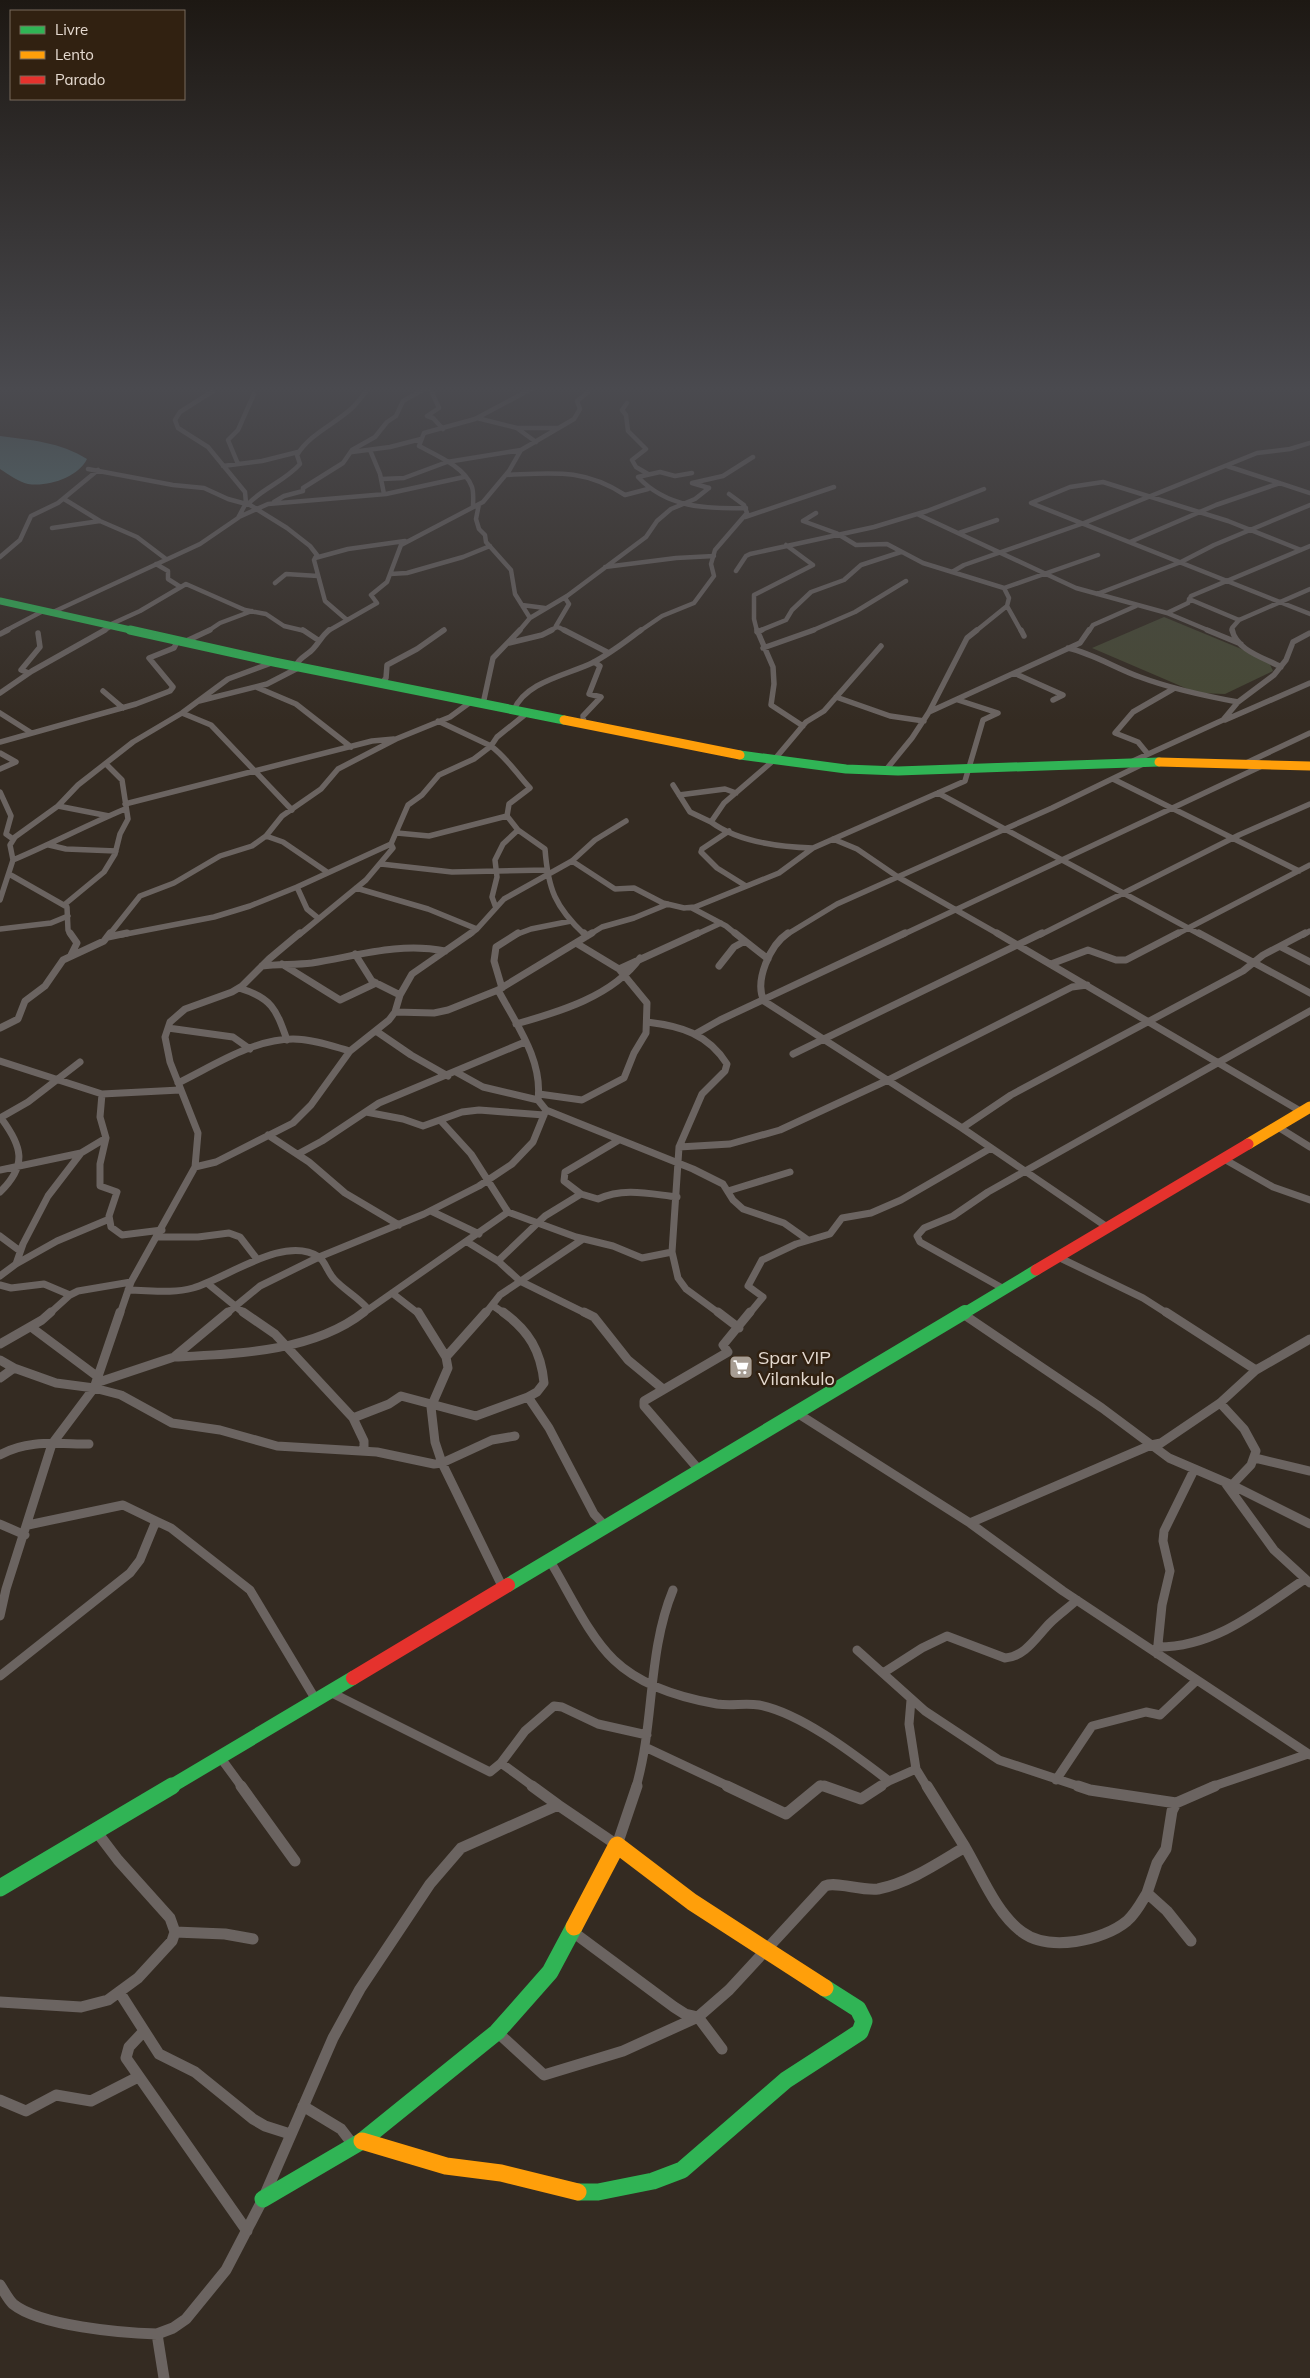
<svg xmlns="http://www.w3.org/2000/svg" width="1310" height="2378" font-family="Mulish,sans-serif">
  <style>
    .green { fill: #474935 }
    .water { fill: #5a7e80 }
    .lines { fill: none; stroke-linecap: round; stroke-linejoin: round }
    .street-far4 { stroke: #6b6461; stroke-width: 4.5 }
    .street-far3 { stroke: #6b6461; stroke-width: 5.5 }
    .street-far2 { stroke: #6b6461; stroke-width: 7 }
    .street-far1 { stroke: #6b6461; stroke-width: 9 }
    .street { stroke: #6b6461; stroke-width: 11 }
    .fast-far4 { stroke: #30b455; stroke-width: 7 }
    .fast-far3 { stroke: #30b455; stroke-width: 9 }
    .fast-far2 { stroke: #30b455; stroke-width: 11 }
    .fast-far1 { stroke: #30b455; stroke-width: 14 }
    .fast { stroke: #30b455; stroke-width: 17 }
    .slow-far2 { stroke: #ff9f0a; stroke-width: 9 }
    .slow-far1 { stroke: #ff9f0a; stroke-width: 11 }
    .slow { stroke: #ff9f0a; stroke-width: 17 }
    .jam-far1 { stroke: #e5322d; stroke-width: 11 }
    .jam { stroke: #e5322d; stroke-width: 14 }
    .labels { text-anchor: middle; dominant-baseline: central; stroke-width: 5; stroke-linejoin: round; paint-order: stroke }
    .poi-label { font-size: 18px; fill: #e5dad0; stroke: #312111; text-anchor: start }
  </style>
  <rect width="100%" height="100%" fill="#342b22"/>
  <path class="green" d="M1164,617L1268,660L1273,671L1225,694L1197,693L1092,648Z"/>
  <path class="water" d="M0,436C31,440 60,442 87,459C78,477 49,487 28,484C19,482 8,474 0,469Z"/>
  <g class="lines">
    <path class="street-far4" d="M430,388L439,408L427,416L433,418L443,429
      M627,403L622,410L626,415L628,431L646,449L632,460L636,467L648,474
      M477,418L517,428H558
      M518,429L536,442
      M370,450L380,474L384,494
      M352,452L390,447L421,439
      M238,464L228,440L238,430L254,394
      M223,466L262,461L298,452
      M1227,466L1310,493
      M88,469L173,485L204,488L228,499L250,505L287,528L310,546L317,555L314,560L325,601L347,620
      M692,473L675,476L660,472L638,477C667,508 706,509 746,508
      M506,475C553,473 583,468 625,495L648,489
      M382,479L404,478L447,462L521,450
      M709,488L692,483L723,476L753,457
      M64,499L100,521L137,537L166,559
      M274,502L284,496L303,491V488L343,463L352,450L375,437L387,422L396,416L403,401L426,388
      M248,504C263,488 285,481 300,464L297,455C310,434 333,425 351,409C358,403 363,395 369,388
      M479,504L476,519L479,529L485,535L486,542L511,570L515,594L530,618
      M473,507C473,501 474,493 472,487C465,467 436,455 419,446L424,433L475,419L533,388
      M816,513L803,521L836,533L856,545L887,544L923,563L1004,588L1098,555
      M917,514L1076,588L1167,613L1210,631
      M239,517L268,504L386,494L464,477
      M745,517L834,487
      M52,528L100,521
      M959,533L997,520
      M1130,542L1216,505L1280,483
      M1301,550L1228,521L1103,482L1070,487L1031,503L1310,614
      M0,557L20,540L31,516L58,503L98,470
      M315,558L348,549L405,541
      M156,564L168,571V579L179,586
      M605,567L676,558L714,556
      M736,571L746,556L750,554L874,527L927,511L984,489
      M952,572L964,565L1084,523L1257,453L1290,449L1310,443
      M390,574L407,573L463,557L490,546
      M275,583L286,574L318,576
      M1097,594L1181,562L1214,545L1310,505
      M565,598L569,604L556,626L566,631
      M1189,599L1239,620
      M522,605L545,608
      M1007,606L1021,631
      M51,613L200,544L238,518L246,503L245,492L208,447L178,428L175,420L180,412L213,391
      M1167,613L1188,603L1191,596L1310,546
      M107,626L140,611L186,584L245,610L266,614L284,626L305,631
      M5,631L43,611
      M103,631L110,627
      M208,631L220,623L252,611
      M328,631L377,603L371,595L387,582L401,545L483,502L509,471L521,450L574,419L580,409L577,401L588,392
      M442,631L444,630
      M519,631L530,618L567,596L646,537L657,521L671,509L695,499L709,488
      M549,631L557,627
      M640,631L662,616L694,603L714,576L711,564L715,550L747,513L744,505L729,494
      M757,631L754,619V595L813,565L786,545
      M759,631L786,620L792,610L811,592L844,580L861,565L901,552
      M811,631L855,612L906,581
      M976,631L1007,606L1009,598L1004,588
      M1089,631L1093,625L1136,606
      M1233,631L1232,628L1239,620L1310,589"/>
    <path class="street-far3" d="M303,630L318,640
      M564,630L607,652
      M757,630L773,667L774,684L771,705L803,726
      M1021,630L1024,636
      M1207,630L1241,644
      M1232,630C1237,651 1265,658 1281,667
      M757,632L762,630
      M0,634L8,630
      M182,643L210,630
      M509,643L542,635L552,630
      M763,648L814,630
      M1068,648C1094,654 1115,668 1140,677C1172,689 1205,696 1238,702
      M296,666C298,658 308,655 313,649C320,641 321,637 329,630
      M29,673L21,670L40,647L38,633
      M1014,673L1063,695L1053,700
      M381,684L386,678L387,665L417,649L444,630
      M256,687L296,704L351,747
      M103,691L123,708
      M0,693L32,671L105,630
      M836,697L890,716L924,721
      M199,701L267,684L300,667
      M483,704L493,658L520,630
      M514,710C525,682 567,675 592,663C610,654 626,641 641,630
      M929,712L1080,643L1089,630
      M0,713L30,732
      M182,713L211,725L292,810
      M527,713L497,737L491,746C508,759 516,773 530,788L509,804L507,816L518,830L545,849C548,889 555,907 585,935
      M1225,720L1310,683
      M584,724L583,716L601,697L589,694L600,666L594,662
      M0,742L136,704L170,691L173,687L149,658L174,648L177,642
      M0,753L16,762L0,769
      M1147,753L1138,742L1115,733L1133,712L1173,689
      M1133,761L1223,720L1238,702L1274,675L1286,660L1293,642L1310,633
      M1244,764L1310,733
      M885,771L912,738L929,712L967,638L977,630
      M1113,779L1299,871
      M673,785L690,812L711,822
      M0,792L11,816L6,834L13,839
      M938,793L1201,935
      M679,795L725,789L736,793
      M125,804L372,741L394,739
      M58,806L109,816
      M729,831L702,849L701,852L717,868L746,886
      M397,833L429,836L507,816
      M266,836L283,842L327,872
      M833,839L857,849L898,877L1000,935
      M49,845L66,849L116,851
      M813,848C780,847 738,842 711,822L724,803L774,760L806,722L824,711L881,646
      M13,860C51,844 87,825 125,809
      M572,861L615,889L634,888L663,903L684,908L695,907L779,873L813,848L965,781L983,720L998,713L958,700
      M381,864L452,872L547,870
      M9,874L67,907L68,930L71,935
      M356,888L428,909L477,929
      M0,900L13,860L10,845L15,837L58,806L78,785L133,742L182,713L228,679L274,662
      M64,905L104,872L115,854L120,834L128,819L122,780L107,765
      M496,908L492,897L497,877L495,860L503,844L518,830
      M692,908L726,926L737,935
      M318,918L307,909L297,887L391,844
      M0,929L51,923L68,916
      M109,935L140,896L174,883L220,856L252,846L266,836L282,816L321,789L338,769L396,739L450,717L472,701
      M121,935L214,917L250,906L297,887
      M299,935L366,880L393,848L391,844L408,805L422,795L439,775L474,759L491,746L438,721
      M469,935L477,929L504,899L572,861L595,840L626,821
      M515,935L531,929L571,921
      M589,935L602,927L634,918L668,904
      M695,935L721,923
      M786,935L837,904L1052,808L1147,762
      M902,935L1264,765
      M1040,935L1239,835L1310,804
      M1175,935L1310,865
      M1303,935L1310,931"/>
    <path class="street-far2" d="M70,933L77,943L71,955
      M584,933L587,936
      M735,933L768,959
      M788,933C770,945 754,981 764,1001L962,1128
      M997,933L1302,1112
      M1199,933L1310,993
      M108,937L127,933
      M1281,947L1310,962
      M355,954L372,981L400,995
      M282,964L340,1000L376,983
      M1051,964L1088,950L1116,960H1126L1178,933
      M262,966C279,964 295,965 312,963C357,956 399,942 445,951
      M719,966L734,947L745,941
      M619,969L698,933
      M239,988C272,998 276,1009 287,1040
      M502,988L494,961L496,947L518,933
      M498,990C516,1024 543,1060 538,1100L546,1110L693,1169L723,1184L733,1200L743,1209L784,1223L808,1240
      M395,1012L434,1013L448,1010L498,990L592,933
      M647,1022C681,1026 708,1034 727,1064L725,1071L702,1094L679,1147L672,1252L678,1278L686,1289L720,1314
      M516,1024C559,1012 613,996 640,958
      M0,1028L18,1019L25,1001L45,986L63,960L104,941L110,933
      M168,1028L233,1037L250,1049
      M376,1031L411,1055L448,1076
      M697,1033L720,1020L905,933
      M793,1054L1042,933
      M0,1061L102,1094L100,1117L106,1138L81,1153L0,1170
      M456,1072L483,1087L538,1100
      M178,1083C213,1066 253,1039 293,1039C312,1039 332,1046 350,1051
      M102,1094L180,1090
      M539,1094L582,1100L624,1078L634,1053L646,1033L647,1003L619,969L576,943
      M366,1112L403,1119L423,1126L462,1112L479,1110L544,1115
      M0,1118L28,1102L80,1062
      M440,1120L471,1154L508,1212L576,1237L613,1246L642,1258L672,1252
      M1278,1127L1310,1147
      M268,1135L309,1162L345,1193L399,1225
      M106,1138L100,1164V1186L117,1192L109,1216L111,1227L122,1235L162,1230
      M619,1140L565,1172L564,1181L581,1194L598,1199C624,1187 650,1194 677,1197
      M679,1147L730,1144L780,1130L888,1080L1072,987L1087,985
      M298,1154L322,1141L379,1103L525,1042
      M1224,1159L1273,1187L1310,1200
      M195,1167L216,1162L293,1123L311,1105L350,1051L389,1020L395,1012L400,995L412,974L471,933
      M728,1191L790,1172
      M0,1192C28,1165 22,1146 1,1118
      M431,1211L479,1234
      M1107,1227L962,1128L1011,1095L1243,971L1263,955L1305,933
      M0,1236L20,1251
      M158,1237H198L229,1233L240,1237L257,1259
      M469,1243L498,1261L520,1281L587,1314
      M1058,1257L1143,1298L1168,1314
      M498,1261L545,1216L581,1194
      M16,1264L57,1241L107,1220
      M0,1276L16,1264L23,1244L48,1196L81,1153
      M207,1283L245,1314
      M0,1285L11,1288L44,1284L70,1295
      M1004,1289L920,1242L917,1236L924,1228L953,1216L988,1192L1310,1011
      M128,1290C149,1290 172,1294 193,1288C226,1279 284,1234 319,1257C325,1261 328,1273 334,1279C344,1290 358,1297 368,1309
      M392,1293L419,1314
      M492,1305L505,1314
      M49,1314L70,1295L78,1291L131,1282
      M120,1314L131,1282L195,1167L198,1133L170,1062L165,1037L170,1022L185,1009L232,992L242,986L269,959L300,933
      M226,1314L260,1286L319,1257L424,1214L479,1186L512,1164L533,1142L546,1110
      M362,1314L508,1212
      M485,1314L500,1295L583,1239
      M749,1314L763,1297L748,1286L762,1260L796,1244L830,1234L842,1218L871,1213L901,1200L991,1148"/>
    <path class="street-far1" d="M243,1312L275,1334L353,1418L364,1441V1451
      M418,1312L446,1357L448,1368L431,1407L435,1442L442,1463L503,1588
      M584,1312L594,1317L628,1360L663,1389
      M718,1312L739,1328
      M1166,1312L1256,1370
      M963,1314L1102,1408L1169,1458L1232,1485L1310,1524
      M31,1327L98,1377
      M0,1344L42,1320L51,1312
      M175,1357C237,1354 313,1352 364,1312
      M446,1357L486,1312
      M0,1360L14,1368L56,1383L94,1388L121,1395L172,1423L220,1430L277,1446L377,1452L434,1464L442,1463L492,1440L515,1436
      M0,1378L14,1368
      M96,1383L174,1357L228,1312
      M528,1397L549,1428L594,1514L606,1527
      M1220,1403L1244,1429L1256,1451L1251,1465L1232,1485
      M797,1413L970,1523L1063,1591L1310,1755
      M353,1418L389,1404L401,1396L476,1416L528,1397L537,1392L544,1383C541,1351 529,1331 503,1312
      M0,1455C27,1439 59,1444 89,1444
      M1255,1458L1310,1471
      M700,1471L644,1406V1401L728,1352L723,1345L750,1312
      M1226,1484L1274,1550L1310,1583
      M970,1523L1151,1445L1161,1443L1220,1403L1256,1370L1310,1339
      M0,1524L25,1535
      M28,1525L123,1505L156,1521
      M550,1561C569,1592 588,1635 614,1660C640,1685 682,1698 717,1704C731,1706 745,1703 759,1705C801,1713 855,1755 889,1781L916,1769L927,1787
      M0,1616L6,1589L52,1444L94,1388L120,1312
      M1158,1647C1216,1647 1259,1610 1305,1579
      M857,1650L925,1711L999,1760L1081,1787
      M1157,1654L1162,1605L1170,1571L1163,1541L1164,1531L1194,1470
      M883,1673L922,1648L947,1636L1005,1658C1025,1657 1037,1636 1050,1623C1058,1615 1068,1608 1077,1600
      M0,1676L130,1573L140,1560L156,1521L171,1528L250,1590L316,1700
      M330,1692L490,1772L501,1763L534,1787
      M911,1700L909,1724L916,1769
      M645,1747L730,1787
      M220,1757L242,1787
      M501,1763L525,1731L554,1706L562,1707L598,1724L647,1735
      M1056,1780L1092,1726L1146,1712L1160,1715L1197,1680
      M636,1787C655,1722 647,1653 673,1590
      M818,1787L821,1785L827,1787
      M879,1787L889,1781
      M1211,1787L1308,1754"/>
    <path class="street" d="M241,1786L295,1861
      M532,1786L558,1805
      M727,1786L786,1814L820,1786
      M824,1786L861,1799L881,1786
      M927,1786L965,1847
      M1078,1786L1090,1790L1176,1803L1172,1811L1166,1849L1157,1863L1147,1893
      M1176,1803L1215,1786
      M175,1932L225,1934L253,1939
      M573,1932L674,2007L685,2014L698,2017L729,1990L825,1886C835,1881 861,1891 878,1889C909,1883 938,1863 965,1847C981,1874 996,1913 1022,1932C1049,1952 1103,1941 1127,1921C1136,1913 1141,1903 1147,1893L1167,1911L1191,1941
      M120,1993L159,2054L195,2072L253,2119L265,2126L290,2134
      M0,2002L81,2007L108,2000L138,1978L172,1941L175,1932L170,1918L118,1860L96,1831
      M144,2031L129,2047L126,2058L247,2231
      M497,2032L544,2075L623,2051L698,2017L722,2049
      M0,2100L26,2111L56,2095L91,2101L138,2077
      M303,2106L341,2129L354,2146
      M0,2285C4,2291 8,2299 13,2304C40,2326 122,2333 157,2334L164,2378
      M157,2334L173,2328L186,2319L226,2270L263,2199L333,2038L360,1989L430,1884L461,1848L558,1805L617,1845L637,1786"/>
    <path class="fast-far4" d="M0,601L135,631"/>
    <path class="fast-far3" d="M130,630L274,662L564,720
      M740,755L846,769L898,771L1159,762"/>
    <path class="fast-far2" d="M963,1314L1036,1270"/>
    <path class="fast-far1" d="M508,1585L965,1312
      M170,1787L353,1678"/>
    <path class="fast" d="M0,1888L172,1786
      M578,2192H598L653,2181L682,2170L786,2080L860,2032L864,2021L858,2009L825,1988
      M263,2199L362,2141L497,2032L550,1972L574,1927"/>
    <path class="slow-far2" d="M564,720L740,755
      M1159,762L1310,766"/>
    <path class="slow-far1" d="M1248,1144L1310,1107"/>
    <path class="slow" d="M574,1927L617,1845L692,1902L825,1988
      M362,2141L446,2166L501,2173L578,2192"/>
    <path class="jam-far1" d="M1036,1270L1248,1144"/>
    <path class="jam" d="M353,1678L508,1585"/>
  </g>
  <linearGradient id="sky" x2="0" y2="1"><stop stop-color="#1d1813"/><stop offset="0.54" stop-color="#4a4a4f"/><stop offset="1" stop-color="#4a4a4f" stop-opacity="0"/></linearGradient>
  <rect width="1310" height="721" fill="url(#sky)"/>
  <defs>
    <g id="supermarket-square" transform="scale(1.25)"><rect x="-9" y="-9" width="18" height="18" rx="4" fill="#a79d93" stroke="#312111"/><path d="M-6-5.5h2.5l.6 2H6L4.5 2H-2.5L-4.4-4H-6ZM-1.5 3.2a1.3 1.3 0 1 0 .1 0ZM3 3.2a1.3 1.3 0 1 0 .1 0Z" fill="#fff"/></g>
  </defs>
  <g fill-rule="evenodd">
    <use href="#supermarket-square" x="741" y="1367"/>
  </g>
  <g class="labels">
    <g class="poi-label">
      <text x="758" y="1357">Spar VIP<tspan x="758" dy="21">Vilankulo</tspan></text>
    </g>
  </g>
  <rect x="10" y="10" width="175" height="90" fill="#312111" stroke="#796b5d"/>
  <rect x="20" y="26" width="25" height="8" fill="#30b455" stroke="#796b5d"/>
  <text x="55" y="35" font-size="15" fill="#e5dad0">Livre</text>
  <rect x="20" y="51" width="25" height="8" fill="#ff9f0a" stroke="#796b5d"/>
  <text x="55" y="60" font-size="15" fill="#e5dad0">Lento</text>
  <rect x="20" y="76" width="25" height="8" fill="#e5322d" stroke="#796b5d"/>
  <text x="55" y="85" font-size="15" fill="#e5dad0">Parado</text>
</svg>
